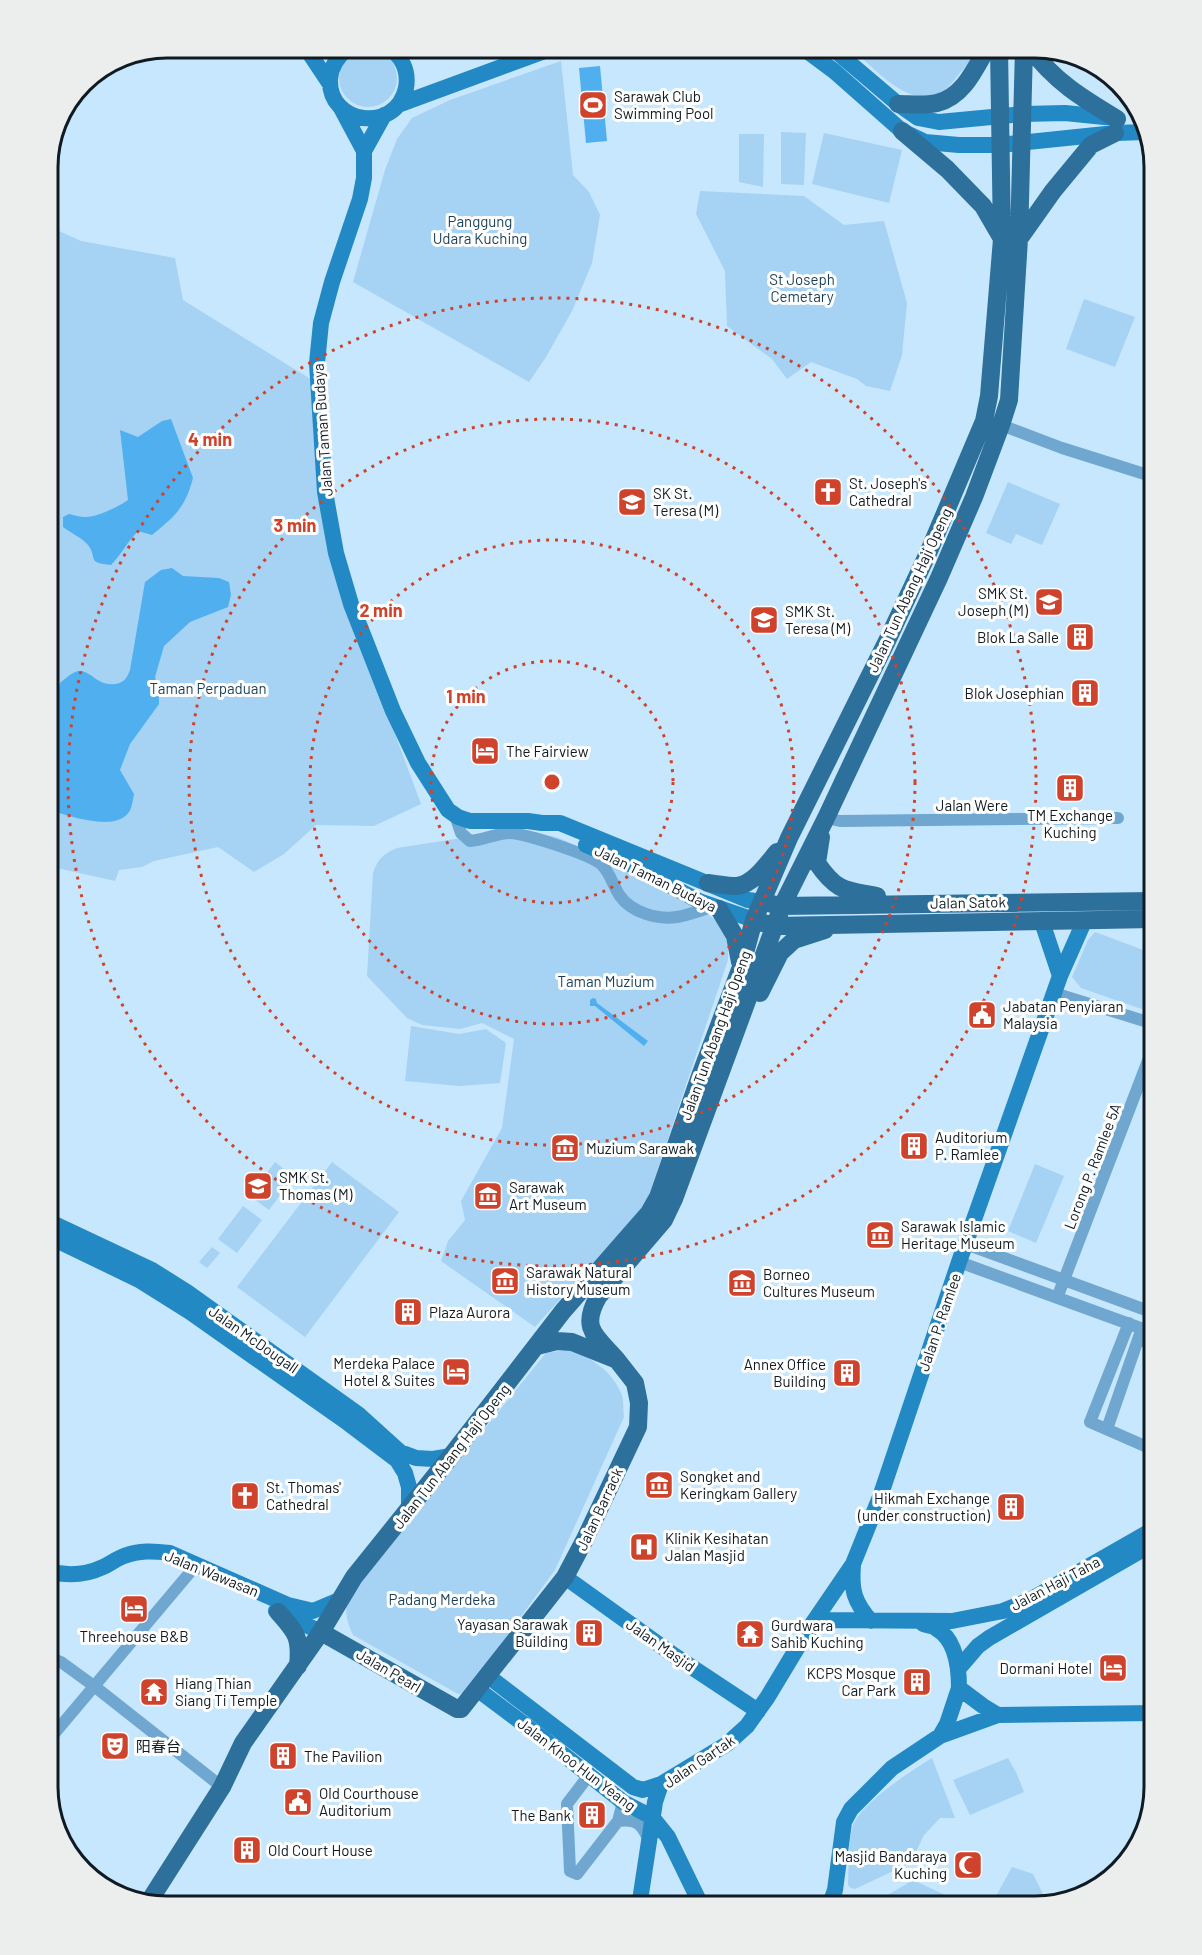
<svg xmlns="http://www.w3.org/2000/svg" width="1202" height="1955" font-family="Barlow,'Noto Sans SC',sans-serif">
  <style>
    .green { fill: #a6d2f4 }
    .water { fill: #50afee }
    .lines { fill: none; stroke-linecap: round; stroke-linejoin: round }
    .street { stroke: #6fa7d0; stroke-width: 12 }
    .secondary { stroke: #2289c5; stroke-width: 16 }
    .primary { stroke: #2d709b; stroke-width: 18 }
    .ring { fill: none; stroke: #cf432d; stroke-width: 3; stroke-dasharray: 3 6 }
    .labels { text-anchor: middle; dominant-baseline: central; stroke-width: 6; stroke-linejoin: round; paint-order: stroke }
    .poi-label { font-size: 15px; fill: #0f1a22; stroke: #fff; text-anchor: start }
    .park-label { font-size: 15px; fill: #183f59; stroke: #fff }
    .street-label { font-size: 15px; fill: #0f1a22; stroke: #fff }
    .rim { fill: none; stroke: #0f1a22; stroke-width: 3 }
    .centre { fill: #cf432d; stroke: #fff; stroke-width: 3 }
    .ring-label { font-size: 18px; text-anchor: middle; font-weight: bold; fill: #cf432d; stroke: #fff; stroke-width: 6; stroke-linejoin: round; paint-order: stroke }
  </style>
  <rect width="100%" height="100%" fill="#c7e7ff"/>
  <path class="green" d="M851,48H979C974,58 966,66 959,74C953,82 944,94 934,96C904,104 872,66 851,48Z
    M339 78a29 29 0 1 1 58 0a29 29 0 1 1-58 0Z
    M561,61L573,175L589,192L600,215L592,263L572,311L546,357L529,382L353,282L385,170L397,139L412,118L450,100Z
    M781,132L806,133L804,185L781,184Z
    M824,133L902,150L889,203L812,184Z
    M739,134H764L763,187L739,182Z
    M700,191L804,196L844,225L884,221L907,303L902,355L890,391L866,386L857,379L811,362L787,379L772,359L727,326L725,271L696,214Z
    M48,226L81,241L175,258L183,300L317,383L313,433L320,485L376,683L421,804L374,826L316,825L284,854L254,872L218,847L154,861L142,867L119,870L115,881L48,866Z
    M1084,299L1135,317L1115,367L1066,349Z
    M1008,482L1060,504L1042,545L1016,534L1011,544L986,533Z
    M513,830L536,832L559,838L626,868L690,903L719,922L728,939V960L647,1201L641,1210L535,1327L441,1261L448,1241L465,1220L461,1201L502,1128L514,1039L482,1023L460,1029L422,1025L407,1018L367,976L373,873C378,859 383,854 397,848Z
    M1095,932L1154,954V996L1147,1011L1081,988L1072,977L1088,940Z
    M411,1026L459,1034L486,1029L506,1043L500,1083L460,1086L405,1081Z
    M275,1162L294,1177L269,1210L250,1196Z
    M332,1162L399,1212L305,1337L237,1287Z
    M1035,1164L1064,1176L1036,1243L1008,1231Z
    M243,1206L262,1220L237,1253L218,1239Z
    M212,1247L220,1253L207,1268L199,1262Z
    M570,1349C591,1358 612,1371 621,1393C624,1399 623,1409 624,1417L555,1570L465,1693L458,1694L353,1635C343,1613 344,1605 357,1586L546,1353Z
    M932,1758L955,1818H940L924,1835L913,1858L908,1864L855,1889L851,1888L848,1885C849,1868 848,1845 852,1828C859,1804 911,1771 932,1758Z
    M1008,1758L1017,1774L1024,1792L970,1815L953,1780Z
    M1012,1867L1033,1874L1048,1904L1035,1907H990Z
    M913,1880L971,1907H872L871,1905Z"/>
  <path class="water" d="M600,66L607,141L586,143L579,68Z
    M171,419L193,478C185,508 175,516 152,535L138,531C127,542 121,555 111,565C86,563 98,558 88,545C82,538 71,533 63,527V517L69,514C74,515 80,517 85,517C95,518 120,506 128,500L120,430L138,437L162,421Z
    M172,568L183,576L219,578L229,582L231,595L228,607L190,622L164,646L155,677L159,692V704L130,744L120,770L134,794C133,799 132,808 129,812C114,833 69,815 48,810V701L58,694L60,683C65,679 73,671 80,671C93,672 97,686 115,684C124,683 127,678 130,670L145,582L161,570Z
    M593,998L596,999L597,1003L648,1041L644,1046L595,1006H590V1000Z"/>
  <g class="lines">
    <path class="street" d="M1001,425L1062,448L1154,477
      M455,815L461,833L470,841C484,840 496,833 510,833C527,834 588,854 601,864C610,872 613,886 620,896C631,912 657,920 677,917C689,915 701,910 712,907
      M826,818L840,821L1118,818
      M1054,993L1154,1024
      M966,1244L1154,1313
      M959,1262L1154,1333
      M1057,1298L1154,1045
      M1129,1323L1090,1422L1154,1450
      M1139,1339L1154,1345
      M1107,1429L1142,1328
      M1148,1447L1154,1430
      M48,1657L61,1662L94,1686L222,1787
      M48,1741L192,1570
      M589,1775L567,1804L570,1871L577,1874L618,1821L623,1802
      M618,1821C637,1819 642,1824 649,1841"/>
    <path class="secondary" d="M306,48L330,84
      M348,48C338,56 331,65 330,79C328,125 396,134 406,88C409,71 402,57 389,48
      M406,48L465,50L482,48
      M803,48L834,71L902,131L925,142L959,145H1000L1115,133L1146,132
      M832,48L898,104L918,118L939,122L1023,114L1065,113L1114,118
      M398,105L553,48
      M341,108L364,151V178L360,199L332,282L321,323L317,363L325,492L336,553L351,604L393,711L418,763L448,810L458,817L470,821H528L542,823H560L748,900L762,902
      M364,151L384,115
      M586,845L634,866L699,901L754,920
      M1042,922L1060,976
      M48,1221L152,1270L187,1292L358,1414L400,1452L416,1458L433,1459L451,1456
      M48,1236L139,1280L190,1312L348,1423L397,1460L405,1473L409,1487V1510
      M853,1565C851,1590 854,1602 871,1621
      M48,1571C66,1576 86,1575 103,1567C110,1564 116,1559 124,1556C139,1550 154,1551 170,1553L288,1605L313,1611L339,1600
      M565,1577L675,1656L758,1711
      M276,1611L321,1632
      M923,1624C927,1625 934,1626 937,1629C956,1640 959,1668 959,1688L983,1706L998,1715
      M809,1629L827,1620L952,1621L1003,1611L1030,1600L1154,1529
      M959,1668L978,1646L989,1638L1154,1543
      M488,1676L633,1787L643,1790L661,1784
      M477,1689L545,1740L623,1802L652,1817L668,1837L702,1907
      M940,1736L998,1715L1154,1713
      M639,1907L655,1802L661,1784L727,1744L747,1726L767,1698L808,1630L853,1564L880,1497L959,1262L1060,976L1083,924
      M829,1907L835,1890L844,1822L851,1809L892,1768L940,1736L947,1724L959,1688"/>
    <path class="primary" d="M1030,48C1054,81 1082,98 1117,119
      M898,104C910,104 925,106 937,103C963,97 975,69 987,48
      M902,131L947,169L983,206L1001,237
      M1019,239L1053,191L1091,145L1115,133
      M821,837L817,863C837,892 845,890 877,896
      M708,883C717,884 728,886 737,886C754,884 767,864 777,852
      M772,904L782,906L1154,901
      M719,909L735,936L740,962
      M763,923L774,926L1154,919
      M760,993L780,953L794,940L825,930
      M617,1360C596,1336 580,1329 598,1297L664,1220L674,1199L782,906L826,818L939,578L974,497L1001,425L1009,400L1019,239L1024,48
      M278,1612C296,1632 301,1637 298,1666
      M321,1632L457,1709H461L565,1577L585,1539L638,1427L639,1403L635,1383L617,1360L572,1342L557,1341L537,1346
      M148,1903L222,1787L243,1743L321,1632L354,1577L451,1456L563,1311L649,1213L658,1197L700,1076L741,967L754,920L789,838L887,641L929,551L984,421L989,396L1002,239L999,48"/>
  </g>
  <g class="ring">
    <circle cx="552" cy="782" r="121"/>
    <circle cx="552" cy="782" r="242"/>
    <circle cx="552" cy="782" r="363"/>
    <circle cx="552" cy="782" r="484"/>
  </g>
  <defs>
    <g id="stadium-square" transform="scale(1.5)"><rect x="-9" y="-9" width="18" height="18" rx="4" fill="#cf432d" stroke="#fff"/><path d="M0-5a6.5 5 0 1 0 0 10a6.5 5 0 1 0 0-10ZM-3.5-1.8h7v3.6h-7Z" fill="#fff"/></g>
    <g id="church-square" transform="scale(1.5)"><rect x="-9" y="-9" width="18" height="18" rx="4" fill="#cf432d" stroke="#fff"/><path d="M-1.2-6h2.4v3.5h3.3v2.4h-3.3V6h-2.4V-.1h-3.3v-2.4h3.3Z" fill="#fff"/></g>
    <g id="school-square" transform="scale(1.5)"><rect x="-9" y="-9" width="18" height="18" rx="4" fill="#cf432d" stroke="#fff"/><path d="M0-5L7-2L0 1L-7-2ZM-4 1L0 2.5L4 1V4Q0 6-4 4Z" fill="#fff"/></g>
    <g id="building-square" transform="scale(1.5)"><rect x="-9" y="-9" width="18" height="18" rx="4" fill="#cf432d" stroke="#fff"/><path d="M-4-6H4V6H1V3H-1V6H-4ZM-2.5-4.3h1.7v1.8h-1.7ZM.8-4.3h1.7v1.8H.8ZM-2.5-1h1.7V.8h-1.7ZM.8-1h1.7V.8H.8Z" fill="#fff"/></g>
    <g id="hotel-square" transform="scale(1.5)"><rect x="-9" y="-9" width="18" height="18" rx="4" fill="#cf432d" stroke="#fff"/><path d="M-6-4.5h1.5V1H6V5H4.5V3h-9V5H-6ZM-4 0a1.8 1.8 0 1 1 3.6 0ZM.5 0V-2.5h3Q6-2.5 6 0Z" fill="#fff"/></g>
    <g id="civic-square" transform="scale(1.5)"><rect x="-9" y="-9" width="18" height="18" rx="4" fill="#cf432d" stroke="#fff"/><path d="M-.6-6.5H3V-4.5H.6V-3L4-1V1h2V6H-6V1h2V-1L-.6-3ZM-1.2 2.5V6h2.4V2.5Z" fill="#fff"/></g>
    <g id="museum-square" transform="scale(1.5)"><rect x="-9" y="-9" width="18" height="18" rx="4" fill="#cf432d" stroke="#fff"/><path d="M0-6L6-3V-2H-6V-3ZM-5-1h2V3h-2ZM-1-1h2V3h-2ZM3-1h2V3H3ZM-6 4H6V6H-6Z" fill="#fff"/></g>
    <g id="hospital-square" transform="scale(1.5)"><rect x="-9" y="-9" width="18" height="18" rx="4" fill="#cf432d" stroke="#fff"/><path d="M-5-5h3v3.5h4V-5h3V5h-3V1.5h-4V5h-3Z" fill="#fff"/></g>
    <g id="temple-square" transform="scale(1.5)"><rect x="-9" y="-9" width="18" height="18" rx="4" fill="#cf432d" stroke="#fff"/><path d="M0-6L5-2H3V0L6.5 2.5H4V6H1.5V3h-3V6H-4V2.5H-6.5L-3 0V-2H-5Z" fill="#fff"/></g>
    <g id="theatre-square" transform="scale(1.5)"><rect x="-9" y="-9" width="18" height="18" rx="4" fill="#cf432d" stroke="#fff"/><path d="M-5-5.5Q0-4 5-5.5V0Q5 5 0 6Q-5 5-5 0ZM-3.3-2.5H-1v1.5H-3.3ZM1-2.5H3.3v1.5H1ZM-2.8 1Q0 5.5 2.8 1Z" fill="#fff"/></g>
    <g id="mosque-square" transform="scale(1.5)"><rect x="-9" y="-9" width="18" height="18" rx="4" fill="#cf432d" stroke="#fff"/><path d="M3.5-4.9A6 6 0 1 0 3.5 4.9A5 5 0 1 1 3.5-4.9Z" fill="#fff"/></g>
  </defs>
  <g fill-rule="evenodd">
    <use href="#stadium-square" x="593" y="105"/>
    <use href="#church-square" x="828" y="492"/>
    <use href="#school-square" x="632" y="502"/>
    <use href="#school-square" x="1049" y="602"/>
    <use href="#school-square" x="764" y="620"/>
    <use href="#building-square" x="1080" y="637"/>
    <use href="#building-square" x="1085" y="693"/>
    <use href="#hotel-square" x="485" y="751"/>
    <use href="#building-square" x="1070" y="788"/>
    <use href="#civic-square" x="982" y="1015"/>
    <use href="#building-square" x="914" y="1146"/>
    <use href="#museum-square" x="565" y="1148"/>
    <use href="#school-square" x="258" y="1186"/>
    <use href="#museum-square" x="488" y="1196"/>
    <use href="#museum-square" x="880" y="1235"/>
    <use href="#museum-square" x="505" y="1281"/>
    <use href="#museum-square" x="742" y="1283"/>
    <use href="#building-square" x="408" y="1312"/>
    <use href="#hotel-square" x="456" y="1372"/>
    <use href="#building-square" x="847" y="1373"/>
    <use href="#museum-square" x="659" y="1485"/>
    <use href="#church-square" x="245" y="1496"/>
    <use href="#building-square" x="1011" y="1507"/>
    <use href="#hospital-square" x="644" y="1547"/>
    <use href="#hotel-square" x="134" y="1609"/>
    <use href="#building-square" x="589" y="1633"/>
    <use href="#temple-square" x="750" y="1634"/>
    <use href="#hotel-square" x="1113" y="1668"/>
    <use href="#building-square" x="917" y="1682"/>
    <use href="#temple-square" x="154" y="1692"/>
    <use href="#theatre-square" x="115" y="1746"/>
    <use href="#building-square" x="283" y="1756"/>
    <use href="#civic-square" x="298" y="1802"/>
    <use href="#building-square" x="592" y="1815"/>
    <use href="#building-square" x="247" y="1850"/>
    <use href="#mosque-square" x="968" y="1865"/>
  </g>
  <g class="labels">
    <g class="poi-label">
      <text x="614" y="96">Sarawak Club<tspan x="614" dy="17">Swimming Pool</tspan></text>
      <text x="849" y="483">St. Joseph's<tspan x="849" dy="17">Cathedral</tspan></text>
      <text x="653" y="493">SK St.<tspan x="653" dy="17">Teresa (M)</tspan></text>
      <text x="1028" y="593" text-anchor="end">SMK St.<tspan x="1028" dy="17">Joseph (M)</tspan></text>
      <text x="785" y="611">SMK St.<tspan x="785" dy="17">Teresa (M)</tspan></text>
      <text x="1059" y="637" text-anchor="end">Blok La Salle</text>
      <text x="1064" y="693" text-anchor="end">Blok Josephian</text>
      <text x="506" y="751">The Fairview</text>
      <text x="1070" y="815" text-anchor="middle">TM Exchange<tspan x="1070" dy="17">Kuching</tspan></text>
      <text x="1003" y="1006">Jabatan Penyiaran<tspan x="1003" dy="17">Malaysia</tspan></text>
      <text x="935" y="1137">Auditorium<tspan x="935" dy="17">P. Ramlee</tspan></text>
      <text x="586" y="1148">Muzium Sarawak</text>
      <text x="279" y="1177">SMK St.<tspan x="279" dy="17">Thomas (M)</tspan></text>
      <text x="509" y="1187">Sarawak<tspan x="509" dy="17">Art Museum</tspan></text>
      <text x="901" y="1226">Sarawak Islamic<tspan x="901" dy="17">Heritage Museum</tspan></text>
      <text x="526" y="1272">Sarawak Natural<tspan x="526" dy="17">History Museum</tspan></text>
      <text x="763" y="1274">Borneo<tspan x="763" dy="17">Cultures Museum</tspan></text>
      <text x="429" y="1312">Plaza Aurora</text>
      <text x="435" y="1363" text-anchor="end">Merdeka Palace<tspan x="435" dy="17">Hotel &amp; Suites</tspan></text>
      <text x="826" y="1364" text-anchor="end">Annex Office<tspan x="826" dy="17">Building</tspan></text>
      <text x="680" y="1476">Songket and<tspan x="680" dy="17">Keringkam Gallery</tspan></text>
      <text x="266" y="1487">St. Thomas'<tspan x="266" dy="17">Cathedral</tspan></text>
      <text x="990" y="1498" text-anchor="end">Hikmah Exchange<tspan x="990" dy="17">(under construction)</tspan></text>
      <text x="665" y="1538">Klinik Kesihatan<tspan x="665" dy="17">Jalan Masjid</tspan></text>
      <text x="568" y="1624" text-anchor="end">Yayasan Sarawak<tspan x="568" dy="17">Building</tspan></text>
      <text x="771" y="1625">Gurdwara<tspan x="771" dy="17">Sahib Kuching</tspan></text>
      <text x="134" y="1636" text-anchor="middle">Threehouse B&amp;B</text>
      <text x="1092" y="1668" text-anchor="end">Dormani Hotel</text>
      <text x="896" y="1673" text-anchor="end">KCPS Mosque<tspan x="896" dy="17">Car Park</tspan></text>
      <text x="175" y="1683">Hiang Thian<tspan x="175" dy="17">Siang Ti Temple</tspan></text>
      <text x="136" y="1746">阳春台</text>
      <text x="304" y="1756">The Pavilion</text>
      <text x="319" y="1793">Old Courthouse<tspan x="319" dy="17">Auditorium</tspan></text>
      <text x="571" y="1815" text-anchor="end">The Bank</text>
      <text x="268" y="1850">Old Court House</text>
      <text x="947" y="1856" text-anchor="end">Masjid Bandaraya<tspan x="947" dy="17">Kuching</tspan></text>
    </g>
    <g class="park-label">
      <text x="480" y="221">Panggung<tspan x="480" dy="17">Udara Kuching</tspan></text>
      <text x="802" y="279">St Joseph<tspan x="802" dy="17">Cemetary</tspan></text>
      <text x="208" y="688">Taman Perpaduan</text>
      <text x="606" y="981">Taman Muzium</text>
      <text x="442" y="1599">Padang Merdeka</text>
    </g>
    <g class="street-label">
      <text transform="translate(322 430) rotate(-94)">Jalan Taman Budaya</text>
      <text transform="translate(909 590) rotate(-65)">Jalan Tun Abang Haji Openg</text>
      <text x="972" y="805">Jalan Were</text>
      <text transform="translate(656 878) rotate(26)">Jalan Taman Budaya</text>
      <text transform="translate(968 902) rotate(-1)">Jalan Satok</text>
      <text transform="translate(715 1035) rotate(-70)">Jalan Tun Abang Haji Openg</text>
      <text transform="translate(1092 1166) rotate(-69)">Lorong P. Ramlee 5A</text>
      <text transform="translate(939 1322) rotate(-71)">Jalan P. Ramlee</text>
      <text transform="translate(254 1339) rotate(35)">Jalan McDougall</text>
      <text transform="translate(451 1456) rotate(-52)">Jalan Tun Abang Haji Openg</text>
      <text transform="translate(599 1509) rotate(-65)">Jalan Barrack</text>
      <text transform="translate(212 1573) rotate(22)">Jalan Wawasan</text>
      <text transform="translate(1055 1583) rotate(-28)">Jalan Haji Taha</text>
      <text transform="translate(661 1645) rotate(35)">Jalan Masjid</text>
      <text transform="translate(389 1670) rotate(30)">Jalan Pearl</text>
      <text transform="translate(699 1761) rotate(-34)">Jalan Gartak</text>
      <text transform="translate(577 1764) rotate(37)">Jalan Khoo Hun Yeang</text>
    </g>
  </g>
  <path d="M0 0H1202V1955H0ZM167 58H1035A109 109 0 0 1 1144 167V1787A109 109 0 0 1 1035 1896H167A109 109 0 0 1 58 1787V167A109 109 0 0 1 167 58Z" fill="#eceded" fill-rule="evenodd"/>
  <path class="rim" d="M167 58H1035A109 109 0 0 1 1144 167V1787A109 109 0 0 1 1035 1896H167A109 109 0 0 1 58 1787V167A109 109 0 0 1 167 58Z"/>
  <circle cx="552" cy="782" r="9" class="centre"/>
  <g class="ring-label">
    <text x="210" y="446">4 min</text>
    <text x="295" y="532">3 min</text>
    <text x="381" y="617">2 min</text>
    <text x="466" y="703">1 min</text>
  </g>
</svg>
